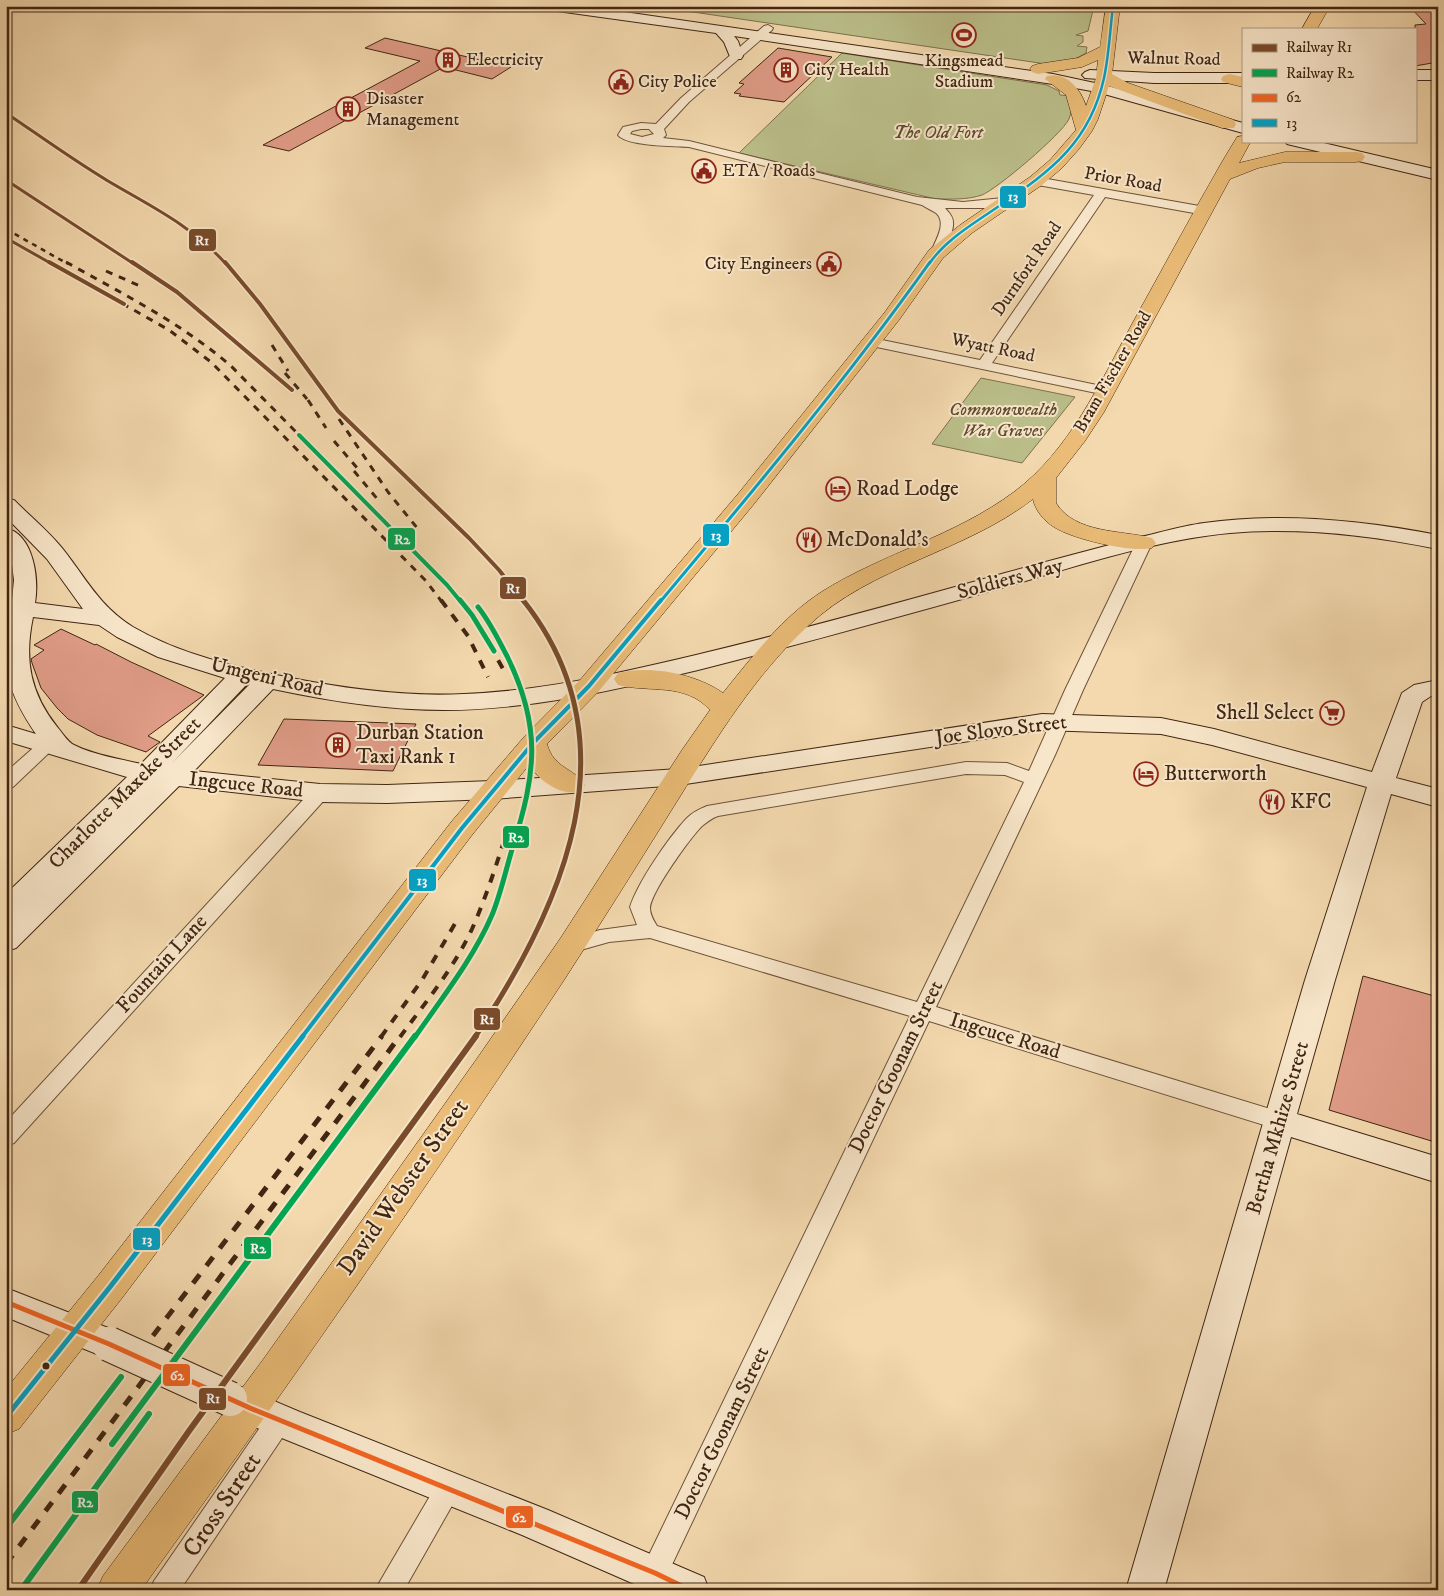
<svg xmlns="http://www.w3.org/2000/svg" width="1444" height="1596" font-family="'IM FELL DW Pica',serif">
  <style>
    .green { fill: #bbbf8a; stroke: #7e724e }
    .building { fill: #e09c87; stroke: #402613 }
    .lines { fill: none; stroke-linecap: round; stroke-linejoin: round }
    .street-casing { stroke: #6d533a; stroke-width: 2 }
    .secondary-casing { stroke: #402613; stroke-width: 2 }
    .highway-casing { stroke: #402613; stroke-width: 1 }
    .street { fill: #f8e6ca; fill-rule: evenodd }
    .secondary { fill: #f8e6ca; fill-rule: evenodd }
    .highway { fill: #eabc77; fill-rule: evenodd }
    .rail-far3 { stroke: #402613; stroke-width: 2.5; stroke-dasharray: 5 5; stroke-linecap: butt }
    .rail-far2 { stroke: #402613; stroke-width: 3; stroke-dasharray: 7 7; stroke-linecap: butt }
    .rail-far1 { stroke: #402613; stroke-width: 4; stroke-dasharray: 9 9; stroke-linecap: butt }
    .rail { stroke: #402613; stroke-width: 5; stroke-dasharray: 11 11; stroke-linecap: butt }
    .secondary-bridge-casing { stroke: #402613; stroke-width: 36; stroke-linecap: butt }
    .secondary-bridge { stroke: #f8e6ca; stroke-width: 34 }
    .bus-1-casing { stroke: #f8e6ca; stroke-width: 9 }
    .bus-2-far3-casing { stroke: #f8e6ca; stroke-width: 5 }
    .bus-2-far2-casing { stroke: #f8e6ca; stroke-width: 6 }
    .bus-2-far1-casing { stroke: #f8e6ca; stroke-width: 8 }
    .bus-2-casing { stroke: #f8e6ca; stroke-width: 9 }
    .bus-1 { stroke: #f26522; stroke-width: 5 }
    .bus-2-far3 { stroke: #03a2c5; stroke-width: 2.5 }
    .bus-2-far2 { stroke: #03a2c5; stroke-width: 3 }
    .bus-2-far1 { stroke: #03a2c5; stroke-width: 4 }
    .bus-2 { stroke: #03a2c5; stroke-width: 5 }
    .rail-1-far3-casing { stroke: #f8e6ca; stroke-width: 5.5 }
    .rail-1-far2-casing { stroke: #f8e6ca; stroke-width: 7 }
    .rail-1-far1-casing { stroke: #f8e6ca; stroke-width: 9 }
    .rail-1-casing { stroke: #f8e6ca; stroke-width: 10 }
    .rail-2-far2-casing { stroke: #f8e6ca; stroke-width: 7 }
    .rail-2-far1-casing { stroke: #f8e6ca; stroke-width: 9 }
    .rail-2-casing { stroke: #f8e6ca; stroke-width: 10 }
    .rail-1-far3 { stroke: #7a4b2a; stroke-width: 3 }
    .rail-1-far2 { stroke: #7a4b2a; stroke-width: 4 }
    .rail-1-far1 { stroke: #7a4b2a; stroke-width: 5 }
    .rail-1 { stroke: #7a4b2a; stroke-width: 6 }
    .rail-2-far2 { stroke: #00a651; stroke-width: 4 }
    .rail-2-far1 { stroke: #00a651; stroke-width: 5 }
    .rail-2 { stroke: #00a651; stroke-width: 6 }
    .bus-dot { fill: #402613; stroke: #f8e6ca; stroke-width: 2 }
    .labels { text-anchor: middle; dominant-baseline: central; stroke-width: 4; stroke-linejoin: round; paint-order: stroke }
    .far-street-label { font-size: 18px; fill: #402613; stroke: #f8e6ca }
    .far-poi-label { font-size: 18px; fill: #402613; stroke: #f8e6ca; text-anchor: start }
    .far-park-label { font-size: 18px; font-style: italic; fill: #5f4c31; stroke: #f8e6ca }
    .poi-label { font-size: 21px; fill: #402613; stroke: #f8e6ca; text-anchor: start }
    .street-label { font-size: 21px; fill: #402613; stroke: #f8e6ca }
    .near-street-label { font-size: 25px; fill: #402613; stroke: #f8e6ca }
    .line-badge { stroke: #f8e6ca; stroke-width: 2 }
    .badge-label { font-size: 14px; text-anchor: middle; font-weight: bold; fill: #fff }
  </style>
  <rect width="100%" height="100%" fill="#f4d9ae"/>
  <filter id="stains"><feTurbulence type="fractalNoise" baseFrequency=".004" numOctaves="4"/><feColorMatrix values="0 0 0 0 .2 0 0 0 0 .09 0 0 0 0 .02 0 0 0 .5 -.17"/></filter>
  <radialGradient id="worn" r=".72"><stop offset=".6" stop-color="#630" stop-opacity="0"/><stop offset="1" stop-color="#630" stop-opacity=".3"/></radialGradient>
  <path class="green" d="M652,6H1094L1088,31L1076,35L1083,36V42L1077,46L1087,47L1086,53L1075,59L1046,64Z
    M842,53L1047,85L1059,91L1060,95L1072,96C1071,103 1072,113 1069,119C1062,134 997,189 982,195C967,200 951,199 936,199L739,153Z
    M981,378L1075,397L1022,463L932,444Z"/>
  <path class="building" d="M1409,6H1438V62L1415,66V25L1426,24Z
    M385,38L511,67L492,79L444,67L289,151L263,145L420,61L365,48Z
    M778,48L832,57L784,102L739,96L741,94L734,93L744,84L739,83Z
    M61,629L95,645L96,644L131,662L204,695L148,736L160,742L146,752L97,735L68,719L57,708L41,688L32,663L31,659L44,650L34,645Z
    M284,719L416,724L393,771L258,765Z
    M1363,976L1438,997V1143L1329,1110Z"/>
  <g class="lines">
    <g class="street-casing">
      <path id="street" d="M617,6H630L631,8L626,11Z
        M768,25L773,28L772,30L689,102L664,129L666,135L663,138L689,141L917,197L963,202L1013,197L1015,200L1013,203L986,208H945C948,212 953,216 953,222C954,231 945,256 936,258L930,254C934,243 948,223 936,213C932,210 926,208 922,205L689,147C672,146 632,146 620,137L618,135L623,127L641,123L656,124L681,98L764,26ZM641,129H649L654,134L642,137L630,134L632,131Z
        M1036,177L1205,207L1211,211L1205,215L1105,197L992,363L1111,388L1113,391L1111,394L1106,395L867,345L865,342L872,338L980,360L1094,195L1032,184L1030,181Z
        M1144,538L1150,540L1152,543L1083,690L1055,755L936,1007L1280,1112L1288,1115L1291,1121L1288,1127L1280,1130L929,1021L660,1590H632L910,1016L650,938L609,942L570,953L563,951L560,946L563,941L600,930L637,925L630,907C638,882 669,837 687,818C693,812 700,809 707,806L966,762L1007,763L1029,771L1065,690L1136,543L1138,540ZM966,774L1005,775L1024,782L917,1002L657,926C654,921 650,915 650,908C651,892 690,838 702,826C707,822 712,818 718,816Z
        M46,740L52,742L55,746L52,750L13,787L6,789V772L40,742Z
        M320,787L327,789L329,793L327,797L14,1143L6,1146V1122L313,789Z
        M279,1410L288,1413L292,1421L288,1429L180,1590H150L154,1581L270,1413Z
        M449,1476L458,1479L462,1488L404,1590H375L440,1479Z"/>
    </g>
    <g class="secondary-casing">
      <path id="secondary" d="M543,6H583L1053,74L1104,85L1243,123V133L1097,92L1053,84L734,36L738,41L743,56L741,59H731L724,42L716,33L550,10Z
        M1090,70L1154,73H1243V83H1154L1085,78L1082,75L1085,72Z
        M1415,70H1438V80H1415Z
        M1285,141H1315L1438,170V180L1287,144Z
        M6,499L14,500C30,516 48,531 62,548C86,578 99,606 133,627C181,655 237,667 291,678C348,689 406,697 464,694C543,691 620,673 696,655C800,630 902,602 1005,573C1049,561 1093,549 1137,538C1159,533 1181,526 1204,523C1282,512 1361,520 1438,535V549C1369,535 1300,527 1230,533C1154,540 1071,568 998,589C898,617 798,645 698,670C615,690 530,710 444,710C387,710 329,701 273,689L194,771L320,784L387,785L492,781L679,769L1042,714L1161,718L1214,729L1372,772L1402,693L1414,685L1438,680V695L1431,696L1422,702L1396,778L1438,789V807L1391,794L1335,980L1297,1114L1438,1157V1183L1291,1137L1164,1590H1126L1305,980L1367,787L1212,745L1161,734L1042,730L679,785L492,799L387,803L320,802L179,786L16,948L6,951V924L11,919L6,921V894L127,777L6,741V725L36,734C7,692 0,664 10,613H6V599L12,600L14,580L12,565L6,550V528C34,535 39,579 35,603L83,609L47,559L6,517ZM33,617L99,625L117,637L158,657L225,678L141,764C121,759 93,755 74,745C68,742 63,734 58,728C30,693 24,660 33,617ZM247,684H250L172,763Z
        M6,1288L121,1333L126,1344L121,1355L109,1359L6,1317Z
        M234,1384L300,1412L548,1510L704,1577L709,1590H648L522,1535L257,1428L221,1411L216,1400L221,1389Z"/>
    </g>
    <g class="highway-casing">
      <path id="highway" d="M1106,6H1120L1112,74L1128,83L1234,120L1236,124L1234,128H1222L1109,86L1098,119L1092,131L1079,149L1062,168L1042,185L972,233L943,258L899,320L754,504L598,692L547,744C554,769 573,767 585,785L581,791C561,797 540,781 529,765L472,835L122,1298L19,1429L6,1434V1389L98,1276L452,821L524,737L580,680L738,494L885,312L929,250L960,225L1030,177L1050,160L1076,130L1066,95L1045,79L1047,76C1067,71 1081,90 1086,106L1096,78L1098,60L1082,67L1038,74L1032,72L1030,69L1032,66L1038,64L1078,58L1100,47Z
        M1315,6H1330L1317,29H1302Z
        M1229,74L1243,77V87L1223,82L1221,79L1223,76Z
        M1243,136V141H1251L1239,163L1285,152H1356L1362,153L1365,157L1362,161L1356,162H1285L1258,168L1230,179L1104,412L1085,441L1056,478V503C1075,534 1122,530 1152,538L1156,543L1152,548C1132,553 1072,539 1054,527C1044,521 1035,510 1033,499C965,552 871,566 808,626C755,675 717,737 679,798C641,859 603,920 564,980C428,1186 286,1389 141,1590H97L103,1576L265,1357L476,1060L560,939L682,750L710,710C685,682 650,693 618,685L614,679L618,673C651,665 696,674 723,693C753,656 782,617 823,591C884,553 955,536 1014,492C1069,451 1100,383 1132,324C1162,270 1191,216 1222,162L1237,137Z"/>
    </g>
    <use href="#street" class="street"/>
    <use href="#secondary" class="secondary"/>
    <use href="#highway" class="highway"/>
    <path class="rail-far3" d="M6,229L68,264
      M6,238L51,264"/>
    <path class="rail-far2" d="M49,262L169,330L211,362L426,581L442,602
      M66,262C123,294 181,323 231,366L447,585L460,602
      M106,271L140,286
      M272,345L288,371
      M285,373L307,399
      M308,400L326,428
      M339,419L388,492L418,529
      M334,441L358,469
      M354,471L379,501"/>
    <path class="rail-far1" d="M441,600L468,636L488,677
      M459,600L486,639L506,674
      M381,1037L422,980L456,922
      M400,1037C425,1003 454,968 472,929C487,895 498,860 509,825"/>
    <path class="rail" d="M6,1528L382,1036
      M6,1564L400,1036"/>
    <g class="secondary-bridge-casing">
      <path id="secondary-bridge" d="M109,1344L230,1399"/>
    </g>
    <use href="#secondary-bridge" class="secondary-bridge"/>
    <g class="bus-1-casing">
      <path id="bus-1" d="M6,1302L109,1344L250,1408L655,1573L690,1590"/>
    </g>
    <g class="bus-2-far3-casing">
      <path id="bus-2-far3" d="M929,264C946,239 975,223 999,206C1051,171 1090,142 1104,78C1109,55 1110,30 1113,6"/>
    </g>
    <g class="bus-2-far2-casing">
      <path id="bus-2-far2" d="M660,602C753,491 846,380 930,262"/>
    </g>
    <g class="bus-2-far1-casing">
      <path id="bus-2-far1" d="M302,1037L462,828L533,743L589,686L661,600"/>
    </g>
    <g class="bus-2-casing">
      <path id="bus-2" d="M6,1417L110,1287L303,1036"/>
    </g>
    <use href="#bus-1" class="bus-1"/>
    <use href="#bus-2-far3" class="bus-2-far3"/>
    <use href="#bus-2-far2" class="bus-2-far2"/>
    <use href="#bus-2-far1" class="bus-2-far1"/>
    <use href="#bus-2" class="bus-2"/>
    <g class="rail-1-far3-casing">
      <path id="rail-1-far3" d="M6,113C40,136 73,160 108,181C152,207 191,225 226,264
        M6,180L134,264
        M6,238L52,264"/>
    </g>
    <g class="rail-1-far2-casing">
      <path id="rail-1-far2" d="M49,262L124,304
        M132,262L177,292L292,390
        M225,262L260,304L338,411L469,538L499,570L524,602"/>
    </g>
    <g class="rail-1-far1-casing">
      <path id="rail-1-far1" d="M475,1037C563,906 636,742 523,600"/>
    </g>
    <g class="rail-1-casing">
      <path id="rail-1" d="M78,1590L189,1431L476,1036"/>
    </g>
    <g class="rail-2-far2-casing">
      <path id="rail-2-far2" d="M299,435L447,585L461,602"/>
    </g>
    <g class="rail-2-far1-casing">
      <path id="rail-2-far1" d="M460,600L472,615L494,651
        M415,1037C442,998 473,959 492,915C501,893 506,869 513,846C536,773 542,727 507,656C498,639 490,622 478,607"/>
    </g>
    <g class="rail-2-casing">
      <path id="rail-2" d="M112,1444L415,1036
        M6,1528L121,1377
        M21,1590L149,1414"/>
    </g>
    <use href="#rail-1-far3" class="rail-1-far3"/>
    <use href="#rail-1-far2" class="rail-1-far2"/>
    <use href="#rail-1-far1" class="rail-1-far1"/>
    <use href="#rail-1" class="rail-1"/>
    <use href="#rail-2-far2" class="rail-2-far2"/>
    <use href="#rail-2-far1" class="rail-2-far1"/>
    <use href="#rail-2" class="rail-2"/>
  </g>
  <defs>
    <g id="stadium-ring" transform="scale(1.25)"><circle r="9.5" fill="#f8e6ca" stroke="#8f2418" stroke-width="1.5"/><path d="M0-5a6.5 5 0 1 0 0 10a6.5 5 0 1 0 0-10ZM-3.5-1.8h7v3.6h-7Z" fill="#8f2418"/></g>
    <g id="building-ring" transform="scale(1.25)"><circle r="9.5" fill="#f8e6ca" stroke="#8f2418" stroke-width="1.5"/><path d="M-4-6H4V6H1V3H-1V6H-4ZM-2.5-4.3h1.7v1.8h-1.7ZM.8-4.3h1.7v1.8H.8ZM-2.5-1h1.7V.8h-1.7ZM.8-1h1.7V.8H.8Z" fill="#8f2418"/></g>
    <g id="civic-ring" transform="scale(1.25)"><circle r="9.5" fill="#f8e6ca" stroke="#8f2418" stroke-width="1.5"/><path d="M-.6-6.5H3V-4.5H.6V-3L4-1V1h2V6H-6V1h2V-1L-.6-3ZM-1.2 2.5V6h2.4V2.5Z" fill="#8f2418"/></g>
    <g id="hotel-ring" transform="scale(1.25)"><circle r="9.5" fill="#f8e6ca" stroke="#8f2418" stroke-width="1.5"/><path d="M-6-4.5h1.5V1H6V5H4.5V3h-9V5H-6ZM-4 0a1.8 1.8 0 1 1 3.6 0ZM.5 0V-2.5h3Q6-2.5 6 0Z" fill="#8f2418"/></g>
    <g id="restaurant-ring" transform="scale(1.25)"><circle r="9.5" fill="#f8e6ca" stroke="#8f2418" stroke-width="1.5"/><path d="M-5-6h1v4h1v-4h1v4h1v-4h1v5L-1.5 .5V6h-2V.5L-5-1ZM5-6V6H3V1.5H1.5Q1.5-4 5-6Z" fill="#8f2418"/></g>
    <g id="supermarket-ring" transform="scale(1.25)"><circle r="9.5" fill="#f8e6ca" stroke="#8f2418" stroke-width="1.5"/><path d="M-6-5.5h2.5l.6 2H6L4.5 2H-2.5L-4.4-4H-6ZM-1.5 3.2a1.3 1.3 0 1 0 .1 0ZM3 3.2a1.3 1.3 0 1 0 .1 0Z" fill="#8f2418"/></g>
  </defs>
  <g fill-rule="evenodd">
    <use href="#stadium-ring" x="964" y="35"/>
    <use href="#building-ring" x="448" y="60"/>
    <use href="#building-ring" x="786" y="70"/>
    <use href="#civic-ring" x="621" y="82"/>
    <use href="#building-ring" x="348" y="109"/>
    <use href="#civic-ring" x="704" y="171"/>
    <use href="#civic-ring" x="829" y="264"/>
    <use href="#hotel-ring" x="838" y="489"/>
    <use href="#restaurant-ring" x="809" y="540"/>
    <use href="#supermarket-ring" x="1332" y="713"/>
    <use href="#building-ring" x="338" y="745"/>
    <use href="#hotel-ring" x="1146" y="774"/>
    <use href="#restaurant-ring" x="1272" y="802"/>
  </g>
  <circle class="bus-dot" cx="46" cy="1366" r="4.5"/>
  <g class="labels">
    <g class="far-street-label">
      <text transform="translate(1174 59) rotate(1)">Walnut Road</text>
      <text transform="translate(1123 180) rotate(10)">Prior Road</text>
      <text transform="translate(1027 269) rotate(-56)">Durnford Road</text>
      <text transform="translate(993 348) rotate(12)">Wyatt Road</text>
      <text transform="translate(1113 372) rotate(-60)">Bram Fischer Road</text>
    </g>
    <g class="far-poi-label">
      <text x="466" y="60">Electricity</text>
      <text x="964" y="61" text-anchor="middle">Kingsmead<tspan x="964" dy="21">Stadium</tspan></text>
      <text x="804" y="70">City Health</text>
      <text x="638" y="82">City Police</text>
      <text x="366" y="99">Disaster<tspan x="366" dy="21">Management</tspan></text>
      <text x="722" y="171">ETA / Roads</text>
      <text x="812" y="264" text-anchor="end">City Engineers</text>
    </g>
    <g class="far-park-label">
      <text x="938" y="133">The Old Fort</text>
      <text x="1003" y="410">Commonwealth<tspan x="1003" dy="21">War Graves</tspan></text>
    </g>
    <g class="poi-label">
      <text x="856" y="489">Road Lodge</text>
      <text x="826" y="540">McDonald's</text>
      <text x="1314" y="713" text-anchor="end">Shell Select</text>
      <text x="356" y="733">Durban Station<tspan x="356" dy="24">Taxi Rank 1</tspan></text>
      <text x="1164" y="774">Butterworth</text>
      <text x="1290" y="802">KFC</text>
    </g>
    <g class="street-label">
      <text transform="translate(1010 579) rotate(-15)">Soldiers Way</text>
      <text transform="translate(267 677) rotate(13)">Umgeni Road</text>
      <text transform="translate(1001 730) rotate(-7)">Joe Slovo Street</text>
      <text transform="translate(246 785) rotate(6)">Ingcuce Road</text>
      <text transform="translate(125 793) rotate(-45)">Charlotte Maxeke Street</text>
      <text transform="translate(162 964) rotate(-48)">Fountain Lane</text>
      <text transform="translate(1005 1036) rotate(17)">Ingcuce Road</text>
      <text transform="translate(896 1067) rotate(-64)">Doctor Goonam Street</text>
      <text transform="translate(1278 1128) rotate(-74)">Bertha Mkhize Street</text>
      <text transform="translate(722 1433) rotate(-64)">Doctor Goonam Street</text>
    </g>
    <g class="near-street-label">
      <text transform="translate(403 1187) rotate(-55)">David Webster Street</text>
      <text transform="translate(222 1505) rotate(-56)">Cross Street</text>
    </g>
  </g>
  <g class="line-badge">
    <rect x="999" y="185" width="28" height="24" rx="5" fill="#03a2c5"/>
    <rect x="188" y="228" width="29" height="24" rx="5" fill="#7a4b2a"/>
    <rect x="702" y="523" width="28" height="24" rx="5" fill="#03a2c5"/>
    <rect x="387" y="527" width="29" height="24" rx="5" fill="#00a651"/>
    <rect x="499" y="576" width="28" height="24" rx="5" fill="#7a4b2a"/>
    <rect x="502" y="825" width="28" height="24" rx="5" fill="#00a651"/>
    <rect x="408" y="868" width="29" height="24" rx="5" fill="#03a2c5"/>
    <rect x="473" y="1007" width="28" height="24" rx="5" fill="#7a4b2a"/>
    <rect x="132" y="1227" width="29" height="24" rx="5" fill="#03a2c5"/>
    <rect x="243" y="1236" width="29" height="24" rx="5" fill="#00a651"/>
    <rect x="162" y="1363" width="29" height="24" rx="5" fill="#f26522"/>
    <rect x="198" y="1387" width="29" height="24" rx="5" fill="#7a4b2a"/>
    <rect x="71" y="1490" width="28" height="24" rx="5" fill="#00a651"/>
    <rect x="505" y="1505" width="29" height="24" rx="5" fill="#f26522"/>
  </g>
  <g class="badge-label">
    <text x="1013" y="201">13</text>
    <text x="202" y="245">R1</text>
    <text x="716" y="540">13</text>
    <text x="402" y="544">R2</text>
    <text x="513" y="593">R1</text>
    <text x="516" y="842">R2</text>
    <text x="422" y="885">13</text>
    <text x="487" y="1024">R1</text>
    <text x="147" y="1244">13</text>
    <text x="258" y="1253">R2</text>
    <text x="177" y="1380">62</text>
    <text x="213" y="1403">R1</text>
    <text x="85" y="1507">R2</text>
    <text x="519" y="1522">62</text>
  </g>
  <rect width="1444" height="1596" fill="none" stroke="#f4d9ae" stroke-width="25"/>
  <rect x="8" y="8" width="1429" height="1581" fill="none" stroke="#402613" stroke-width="2.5"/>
  <rect x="12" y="12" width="1419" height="1571" fill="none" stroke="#402613"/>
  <rect x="1242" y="28" width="175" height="115" fill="#f8e6ca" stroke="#ae9981"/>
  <rect x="1252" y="44" width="25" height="8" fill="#7a4b2a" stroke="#ae9981"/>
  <text x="1286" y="52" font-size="15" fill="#402613">Railway R1</text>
  <rect x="1252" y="69" width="25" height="8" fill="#00a651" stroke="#ae9981"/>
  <text x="1286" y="78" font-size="15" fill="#402613">Railway R2</text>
  <rect x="1252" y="94" width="25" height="8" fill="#f26522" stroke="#ae9981"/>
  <text x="1286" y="102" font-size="15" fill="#402613">62</text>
  <rect x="1252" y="119" width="25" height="8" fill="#03a2c5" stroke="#ae9981"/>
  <text x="1286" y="128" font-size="15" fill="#402613">13</text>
  <rect width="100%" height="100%" filter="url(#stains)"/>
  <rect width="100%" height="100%" fill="url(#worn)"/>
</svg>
